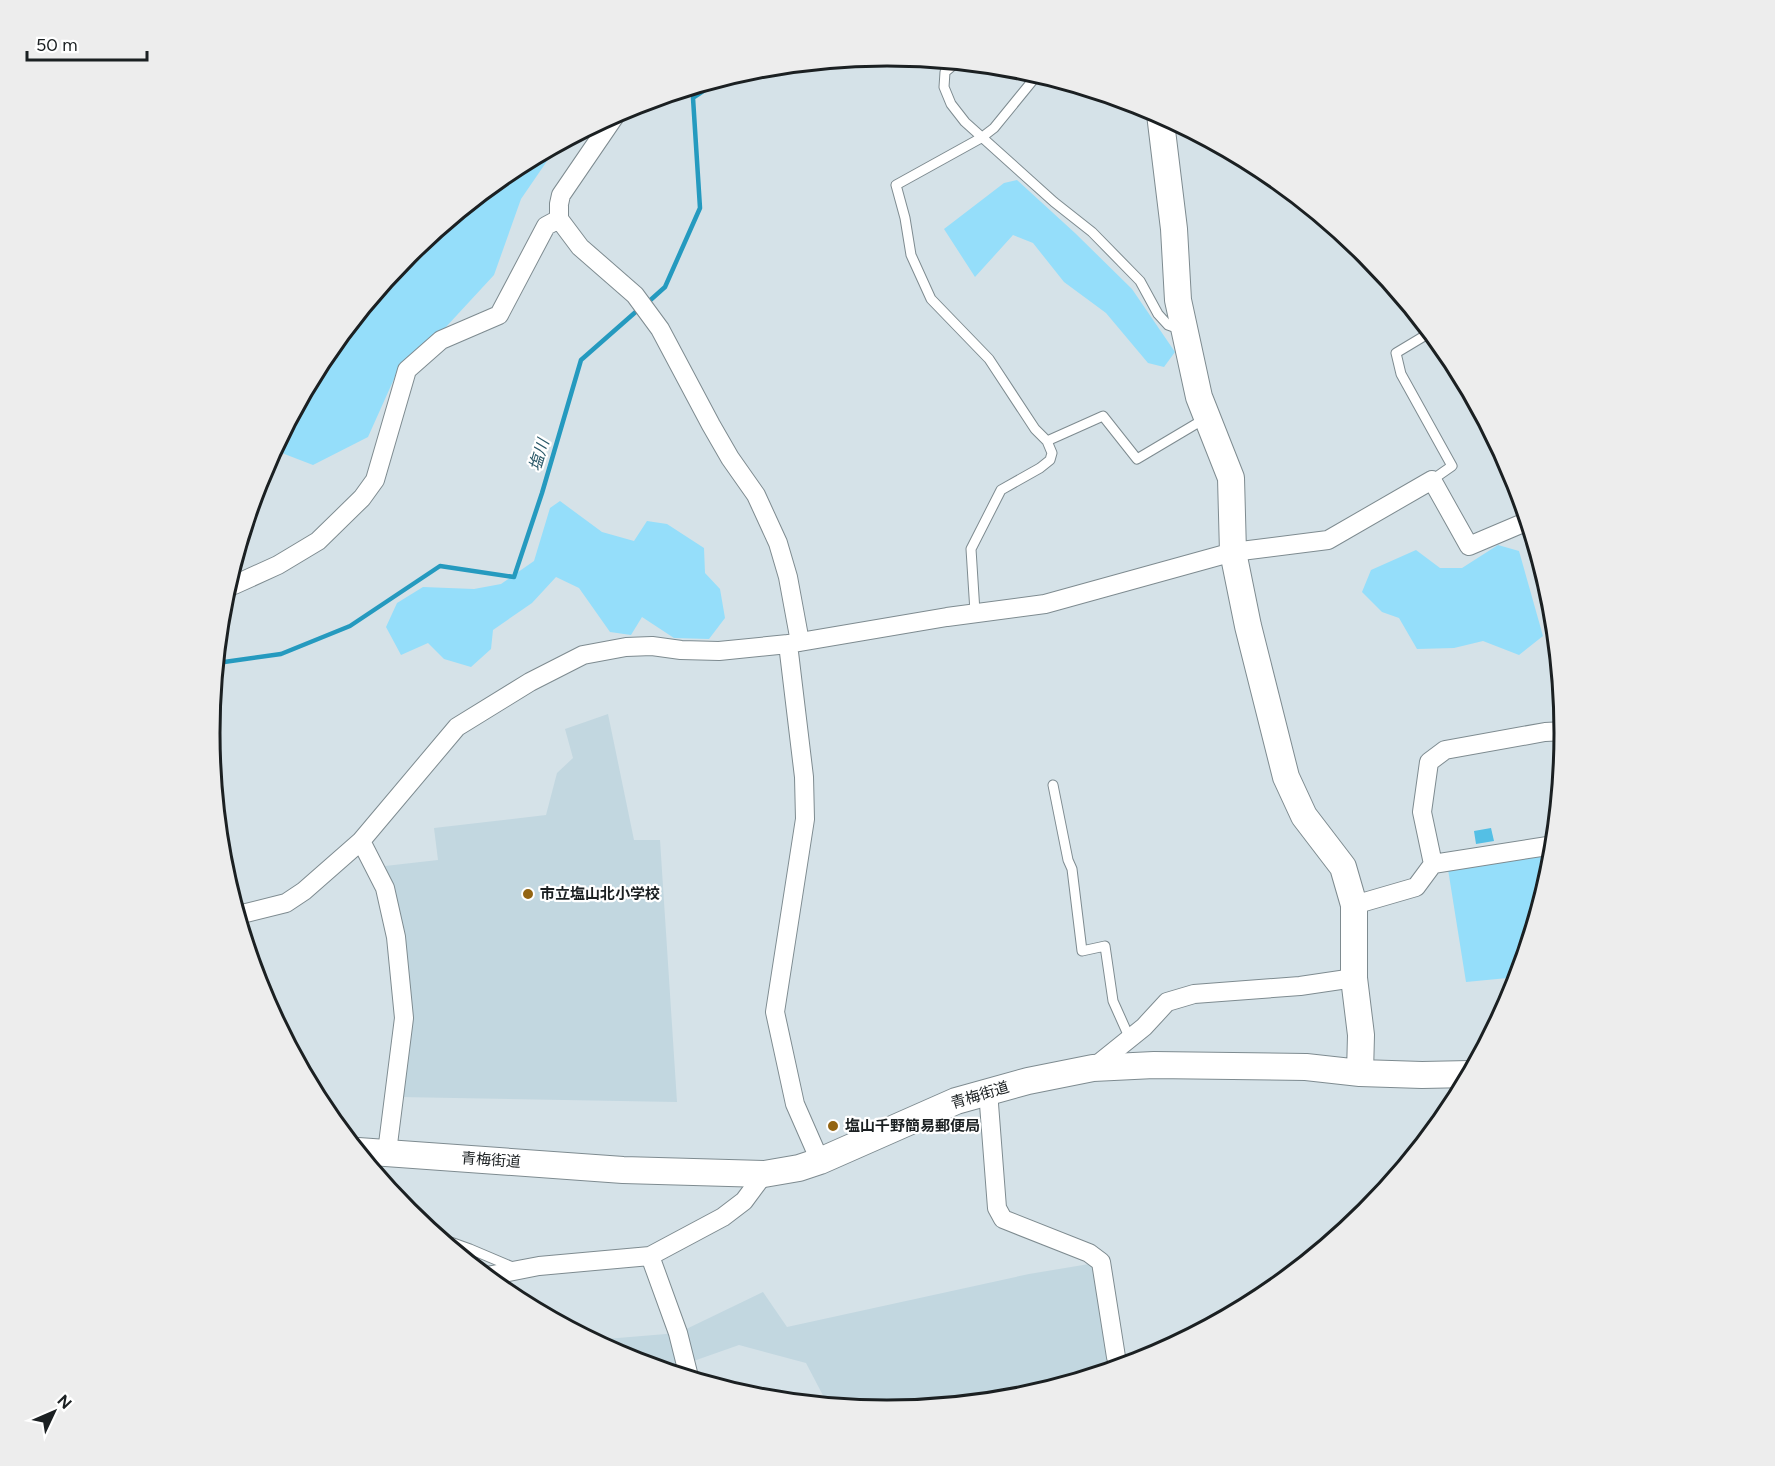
<svg xmlns="http://www.w3.org/2000/svg" width="1775" height="1466" font-family="Figtree,'Noto Sans JP',sans-serif">
  <style>
    .built { fill: #c2d7e0 }
    .green { fill: #95defa }
    .lines { fill: none; stroke-linecap: round; stroke-linejoin: round }
    .stream { stroke: #259abf; stroke-width: 4.5 }
    .building { fill: #54bfe5 }
    .lane-casing { stroke: #7e8b90; stroke-width: 11 }
    .street-casing { stroke: #7e8b90; stroke-width: 20 }
    .secondary-casing { stroke: #7e8b90; stroke-width: 28 }
    .lane { stroke: #fff; stroke-width: 9 }
    .street { stroke: #fff; stroke-width: 18 }
    .secondary { stroke: #fff; stroke-width: 26 }
    .poi-dot { fill: #936412; stroke: #fff; stroke-width: 2 }
    .labels { text-anchor: middle; dominant-baseline: central; stroke-width: 4.5; stroke-linejoin: round; paint-order: stroke }
    .poi-label { font-size: 15px; font-weight: bold; fill: #1b2022; stroke: #fff; text-anchor: start }
    .street-label { font-size: 15px; fill: #1b2022; stroke: #fff }
    .water-label { font-size: 16px; font-style: italic; fill: #2b5969; stroke: #fff }
    .rim { fill: none; stroke: #1b2022; stroke-width: 3 }
  </style>
  <rect width="100%" height="100%" fill="#d5e2e8"/>
  <path class="built" d="M608,714L634,840H660L677,1102L400,1097L399,922L385,866L438,860L434,828L546,815L557,773L573,758L565,729Z
    M1101,1262L1121,1367L1019,1398L887,1410L828,1405L806,1363L739,1345L685,1364L689,1377L628,1359L594,1340L678,1333L763,1292L787,1327L1029,1274Z"/>
  <path class="green" d="M558,145L521,199L494,275L445,328L398,370L368,437L313,465L274,450L324,356L409,254L511,169Z
    M1017,180L1075,233L1132,289L1175,352L1164,367L1148,363L1106,313L1064,282L1033,243L1013,235L975,277L944,229L1004,183Z
    M560,501L602,532L634,541L647,521L667,524L704,548L705,573L720,589L725,618L709,639L674,638L642,617L631,635L610,632L579,588L556,577L532,603L493,630L491,649L471,667L444,659L428,643L401,655L386,627L397,603L423,587L474,589L501,584L534,561L550,508Z
    M1498,545L1519,551L1543,636L1519,655L1483,641L1454,648L1417,649L1399,618L1382,612L1362,592L1371,570L1416,550L1440,568H1462Z
    M1554,845L1552,866L1518,977L1466,982L1447,863Z"/>
  <g class="lines">
    <path class="stream" d="M646,304L665,287L700,208L693,98L723,78
      M217,663L281,654L350,626L440,566L514,577L542,493L581,360L639,309"/>
  </g>
  <path class="building" d="M1491,828L1494,841L1476,844L1474,831Z"/>
  <g class="lines">
    <g class="lane-casing">
      <path id="lane" d="M957,62L945,72L944,87L951,104L965,122L1054,202L1092,232L1140,281L1158,314L1168,325L1182,330
        M1038,74L994,128L981,138L896,185L905,218L911,255L931,299L989,359L1035,429L1047,441L1103,416L1137,459L1206,418
        M1431,332L1396,353L1401,374L1452,466L1432,480
        M975,612L971,549L1001,490L1040,468L1050,460L1052,453L1047,441
        M1053,785L1068,860L1072,869L1082,951L1105,946L1113,1001L1130,1039
        M442,1239L470,1249L515,1268"/>
    </g>
    <g class="street-casing">
      <path id="street" d="M617,113L561,195L559,204V219L580,247L635,295L660,329L711,425L730,458L756,495L778,543L788,577L800,642
        M228,585H234L278,565L318,541L362,498L375,480L407,370L441,340L499,315L546,226L559,219
        M788,644L804,777L805,819L775,1012L795,1104L820,1161
        M361,841L385,888L396,937L404,1018L387,1152
        M1433,864L1554,845
        M1354,905L1416,887L1433,864L1422,812L1429,762L1445,750L1545,732L1565,731
        M238,915L286,903L304,891L361,841L457,727L530,682L583,655L626,647L652,646L681,650L719,651L788,644L947,617L1045,604L1233,552L1328,540L1432,480L1469,546L1528,521
        M1093,1068L1144,1027L1167,1002L1194,994L1300,986L1354,978
        M988,1091L997,1208L1003,1219L1089,1253L1101,1262L1116,1357L1121,1367
        M650,1256L678,1333L689,1377
        M487,1276L539,1266L650,1256L723,1217L744,1201L764,1174"/>
    </g>
    <g class="secondary-casing">
      <path id="secondary" d="M1160,114L1174,229L1178,300L1199,397L1231,478L1233,552L1248,626L1286,777L1304,816L1343,867L1354,905V978L1361,1035L1360,1073
        M358,1151L623,1170L764,1174L799,1168L820,1161L956,1101L1028,1081L1093,1068L1154,1065L1306,1067L1360,1073L1422,1075L1470,1074"/>
    </g>
    <use href="#lane" class="lane"/>
    <use href="#street" class="street"/>
    <use href="#secondary" class="secondary"/>
  </g>
  <g class="poi-dot">
    <circle cx="528" cy="894" r="6"/>
    <circle cx="833" cy="1126" r="6"/>
  </g>
  <g class="labels">
    <g class="poi-label">
      <text x="540" y="894">市立塩山北小学校</text>
      <text x="845" y="1126">塩山千野簡易郵便局</text>
    </g>
    <g class="street-label">
      <text transform="translate(980 1095) rotate(-17)">青梅街道</text>
      <text transform="translate(491 1160) rotate(4)">青梅街道</text>
    </g>
    <g class="water-label">
      <text transform="translate(539 455) rotate(-73)">塩川</text>
    </g>
  </g>
  <path d="M0 0H1775V1466H0ZM220 733a667 667 0 1 1 1334 0a667 667 0 1 1-1334 0Z" fill="#ededed" fill-rule="evenodd"/>
  <path class="rim" d="M220 733a667 667 0 1 1 1334 0a667 667 0 1 1-1334 0Z"/>
  <g transform="translate(54 1412) rotate(46)" stroke="#ffffff" stroke-width="4.5" paint-order="stroke">
  <path d="M0-4.5L10 22L0 15L-10 22Z" fill="#1b2022"/>
  <text y="-9" font-size="16" font-weight="bold" text-anchor="middle" fill="#1b2022">N</text>
  </g>
  <path d="M27 51v9h120v-9" fill="none" stroke="#1b2022" stroke-width="3"/>
  <text x="36" y="51" font-size="18" fill="#1b2022" stroke="#ffffff" stroke-width="4.5" paint-order="stroke">50 m</text>
</svg>
